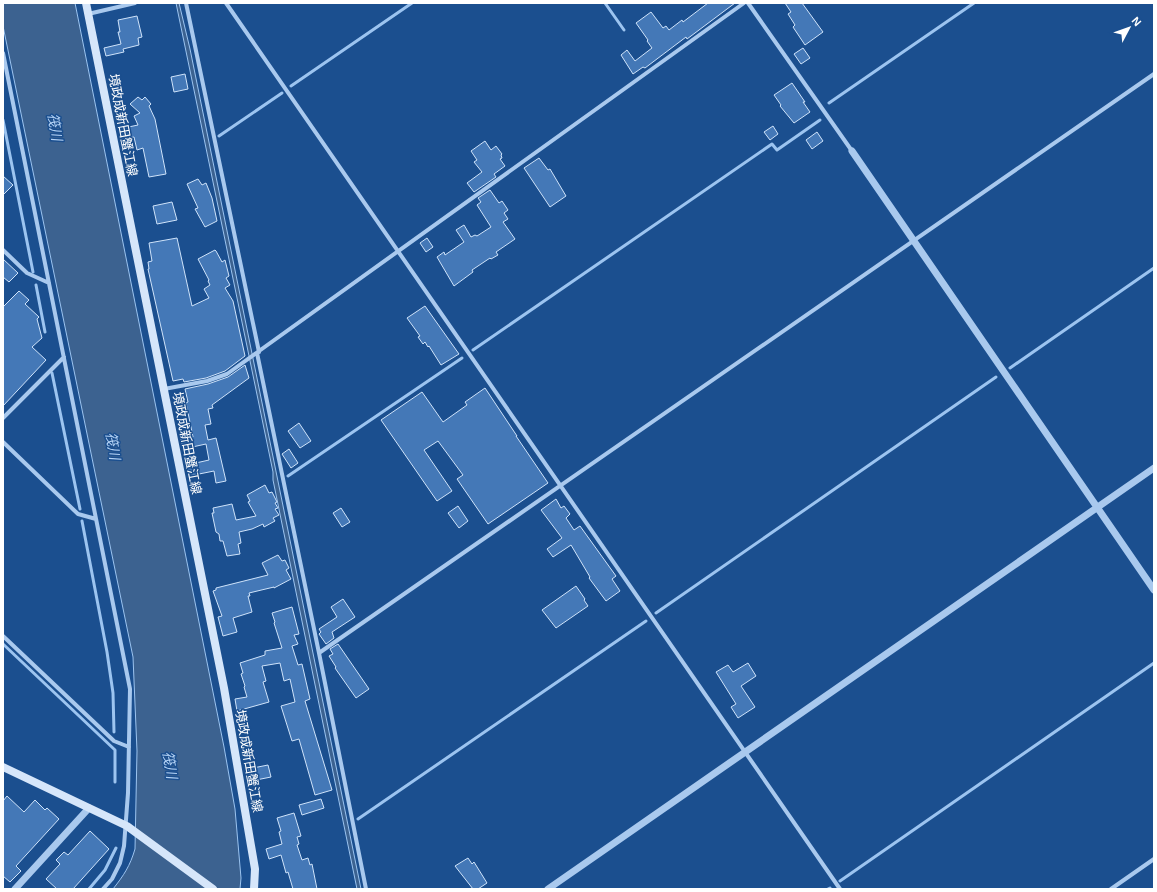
<svg xmlns="http://www.w3.org/2000/svg" width="1157" height="892" font-family="Helvetica,'Noto Sans JP',sans-serif">
  <style>
    .water { fill: #3c6290; stroke: #9cc4f0 }
    .lines { fill: none; stroke-linecap: round; stroke-linejoin: round }
    .stream { stroke: #9cc4f0; stroke-width: 3 }
    .building { fill: #4478b7; stroke: #cfe3fa }
    .minor { stroke: #a9c9ee; stroke-width: 4 }
    .tertiary { stroke: #a9c9ee; stroke-width: 7 }
    .secondary { stroke: #d6e6fa; stroke-width: 8 }
    .labels { text-anchor: middle; dominant-baseline: central; stroke-width: 3; stroke-linejoin: round; paint-order: stroke }
    .street-label { font-size: 13px; fill: #fff; stroke: #1b4f8f }
    .water-label { font-size: 14px; font-style: italic; fill: #b5d3f5; stroke: #1b4f8f }
  </style>
  <rect width="100%" height="100%" fill="#1b4f8f"/>
  <path class="water" d="M3,3H75L224,747L235,809L241,878L240,889H113C124,875 130,866 135,849L137,751L133,657L3,26Z
    M176,3H179L190,49L361,889H357L273,480V472Z"/>
  <g class="lines">
    <path class="stream" d="M605,3L624,30
      M291,86L412,3
      M829,103L974,3
      M3,120L33,272
      M219,136L282,93
      M36,285L45,332
      M473,350L772,144L777,150L820,120
      M1010,368L1154,268
      M52,373L80,509
      M288,476L462,358
      M82,521L107,652L113,693L114,732
      M656,613L996,377
      M3,644L115,750V782
      M358,819L646,621
      M840,881L1154,663
      M89,889L105,870L116,848
      M828,889L830,888"/>
  </g>
  <path class="building" d="M708,3H735L687,39L686,37L645,68L643,67L633,74L621,55L627,50L635,61L652,48L647,41L648,40L636,23L651,12L663,28L666,26L669,30L682,20L683,22Z
    M785,3H802L823,32L805,45L793,27L795,25L788,14L791,12Z
    M137,16L142,37L138,38L139,45L123,49L124,52L106,56L104,48L121,44L118,32H120L118,20Z
    M803,48L810,58L801,64L794,54Z
    M185,74L188,89L174,92L171,77Z
    M792,83L805,102H803L810,112L794,123L780,106L781,105L774,95Z
    M138,97L142,100L145,97L151,104L149,106L155,119L166,174L149,177L143,148L137,150L134,137L121,140L119,129L138,125L134,116L140,113L130,104Z
    M773,126L778,134L770,140L764,132Z
    M817,132L823,141L812,149L806,140Z
    M485,141L491,150L496,146L502,154L501,155L502,158L500,159L505,166L494,174L496,177L474,192L467,183L482,172L474,162L477,160L471,151Z
    M539,158L548,170L550,169L566,196L550,207L524,168Z
    M3,176L13,185L3,195Z
    M198,179L202,185L206,183L212,198L217,221L205,227L195,209L198,208L187,184Z
    M490,190L499,203L502,201L508,210L504,213L508,219L503,222L515,239L496,252L498,255L491,259L490,258L472,270L473,272L454,286L437,257L444,252L445,255L464,242L456,230L464,225L471,237L475,235L477,236L491,227L477,205L481,202L478,198Z
    M172,202L177,220L157,224L153,206Z
    M177,238L192,306L209,298L204,289L210,285L208,281L209,280L198,259L215,250L216,251L222,262L225,260L229,276L226,278L230,285L225,288L233,301L245,356L225,371L206,378L184,382L183,379L173,381L148,269H149L148,262L152,261L149,243Z
    M427,238L433,247L426,252L420,243Z
    M3,259L18,273L9,282L3,277Z
    M19,291L29,300L25,304L39,317L37,319L42,338L32,347L46,360L3,406V307Z
    M425,306L459,354L441,365L429,346L428,347L425,342L423,344L418,337L420,336L407,318Z
    M245,365L249,378L212,405L213,408L208,409L211,424L205,425L208,440L216,438L226,481L216,483L214,471L189,476L187,465L209,460L206,444L183,449L181,439L193,437L186,403L188,402L185,389L208,384L228,377Z
    M485,388L517,436H516L548,483L488,524L457,479L463,475L438,441L424,450L452,491L437,501L381,420L422,392L443,422L467,405L465,402Z
    M299,423L311,441L300,448L288,431Z
    M289,449L298,463L291,468L282,454Z
    M265,485L269,493L272,492L277,502L275,503L278,508L275,509L279,515L273,518L275,521L264,527L263,524L252,529L239,532L241,543L238,544L240,554L227,556L223,541H220L219,534L216,532L212,513H214L213,508L232,504L236,520L256,516L248,502L250,501L247,495Z
    M556,499L561,508L564,506L570,514L566,518L574,530L580,526L616,576L612,579L620,591L606,601L589,578L590,577L571,545L553,557L547,549L562,538L541,510Z
    M458,506L468,521L459,528L448,513Z
    M341,508L350,522L342,527L333,513Z
    M278,555L282,561L285,560L289,568L286,570L291,579L274,588V587L249,593L250,596H248L252,612L233,618L237,632L223,636L218,617L222,616L213,591L216,590V588L268,575L262,563Z
    M576,586L585,599L584,600L588,606L556,628L542,610Z
    M343,599L355,617L332,632L334,638L326,644L319,634L321,632L319,629L337,617L331,607Z
    M292,607L299,634L294,635L298,644L292,646L298,665L302,664L310,699L305,701L332,790L315,795L299,739L292,741L281,706L295,702L290,679L284,681L280,663L262,666L266,681L263,682L269,702L237,711L235,699L247,697L244,687L245,686L241,674L243,673L240,663L265,655V651L282,648L274,623L275,622L272,613Z
    M338,644L369,689L356,698L335,668L336,667L329,656L333,654L330,649Z
    M748,663L756,676L741,686L755,707L738,718L731,707L736,704L716,672L728,665L733,672Z
    M268,765L271,777L251,781L248,769Z
    M7,796L24,812L35,800L45,810L47,808L59,819L16,866L21,871L10,882L3,876V801Z
    M321,799L324,808L302,815L299,805Z
    M294,813L301,836L297,837L299,844L297,845L302,860L308,858L310,865L312,864L317,889H293L288,872L286,873L281,855L269,859L266,849L282,844L279,832L281,831L277,818Z
    M90,831L109,849L73,889H57L46,879L60,864L56,860L64,852L68,855Z
    M468,858L472,864L474,862L487,883L478,889H473L455,866Z"/>
  <g class="lines">
    <path class="minor" d="M186,3L259,352
      M226,3L840,889
      M748,3L852,151
      M88,14L135,3
      M3,53L130,689L128,793L124,846L120,863L112,879L103,889
      M3,250L27,273L49,283
      M257,353L319,653L366,889
      M164,389L207,381L227,374L744,3
      M3,418L64,357
      M3,442L78,514L96,519
      M3,636L114,741L129,747
      M319,653L1154,74
      M1111,889L1154,859"/>
    <path class="tertiary" d="M852,151L1154,590
      M15,889L89,808
      M548,889L1154,468"/>
    <path class="secondary" d="M86,3L224,688L255,869L254,889
      M3,767L127,826L213,889"/>
  </g>
  <g class="labels">
    <g class="street-label">
      <text transform="translate(123 125) rotate(79)">境政成新田蟹江線</text>
      <text transform="translate(187 443) rotate(79)">境政成新田蟹江線</text>
      <text transform="translate(249 761) rotate(80)">境政成新田蟹江線</text>
    </g>
    <g class="water-label">
      <text transform="translate(55 127) rotate(80)">筏川</text>
      <text transform="translate(113 446) rotate(80)">筏川</text>
      <text transform="translate(170 765) rotate(80)">筏川</text>
    </g>
  </g>
  <rect width="1157" height="892" fill="none" stroke="#ffffff" stroke-width="8"/>
  <g transform="translate(1129 28) rotate(49)" stroke="#1b4f8f" stroke-width="3" paint-order="stroke">
  <path d="M0-3L7 15L0 10L-7 15Z" fill="#ffffff"/>
  <text y="-6" font-size="11" font-weight="bold" text-anchor="middle" fill="#ffffff">N</text>
  </g>
</svg>
